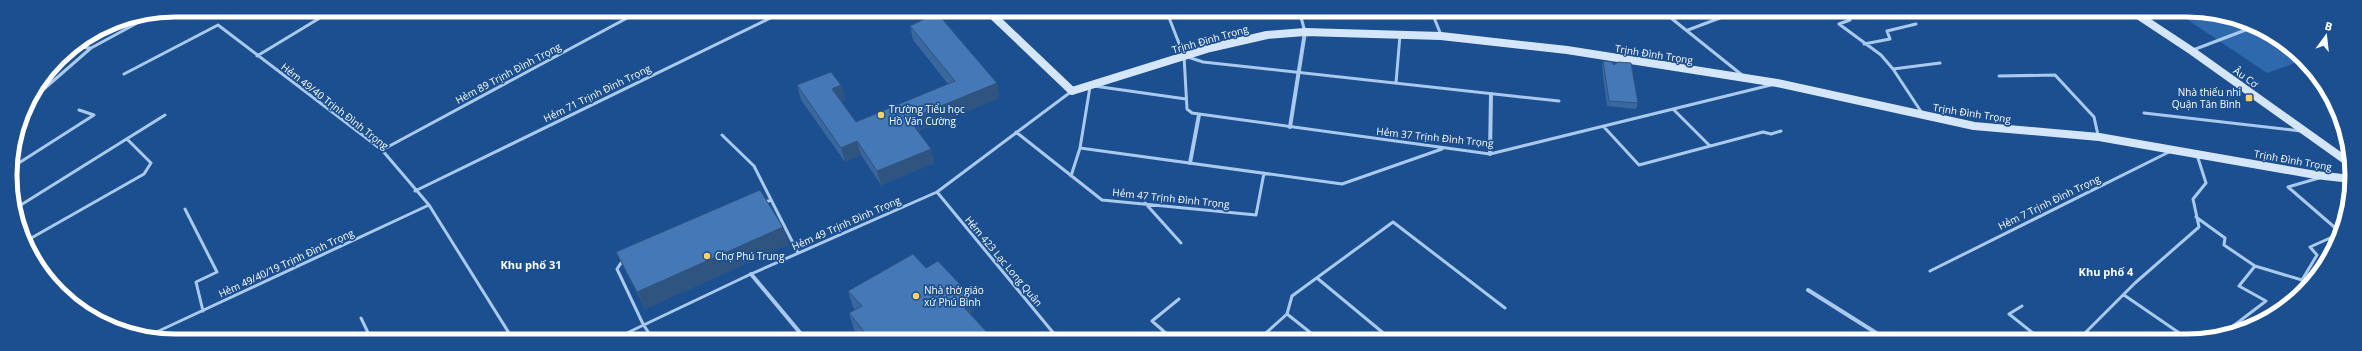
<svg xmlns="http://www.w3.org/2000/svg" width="2362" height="351" font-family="'Open Sans',sans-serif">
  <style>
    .green { fill: #2e69ad }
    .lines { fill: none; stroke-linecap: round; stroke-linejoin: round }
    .lane { stroke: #a9c9ee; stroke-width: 3 }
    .street { stroke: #a9c9ee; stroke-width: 4 }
    .secondary { stroke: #d6e6fa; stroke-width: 8 }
    .wall { fill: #3a679d }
    .shaded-wall { fill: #305480 }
    .building { fill: #4478b7; stroke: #305480 }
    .poi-dot { fill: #ffd166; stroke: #1b4f8f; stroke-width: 1.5 }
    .labels { text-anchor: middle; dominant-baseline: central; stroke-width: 3.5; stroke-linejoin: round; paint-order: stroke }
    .street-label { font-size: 10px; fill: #fff; stroke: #1b4f8f }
    .poi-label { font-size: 10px; fill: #fff; stroke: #1b4f8f; text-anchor: start }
    .neighbourhood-label { font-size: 11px; font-weight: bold; fill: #fff; stroke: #1b4f8f }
    .rim { fill: none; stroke: #fff; stroke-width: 5 }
  </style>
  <rect width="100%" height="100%" fill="#1b4f8f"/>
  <path class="green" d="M2173,10H2198L2260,27L2303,60L2267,73Z"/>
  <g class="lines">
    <path class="lane" d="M1166,10L1184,56L1187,109L1192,113L1490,154L1771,85
      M1299,10L1305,32
      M1431,10L1441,35
      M1661,10L1742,75
      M1839,10L1850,20L1839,24L1881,55L1893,69L1922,113
      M1534,17L1560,10
      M1955,17L1968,10
      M1688,30L1741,10
      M1864,44L1890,39L1887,31L1916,24
      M76,47L91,48
      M2193,50L2256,26
      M257,56L328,13
      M1188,57L1203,62L1559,101
      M1893,69L1940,63
      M124,74L218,25L382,150L429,205L514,341
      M1999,76L2055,75L2094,117L2098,135
      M1396,83L1400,35
      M1094,86L1186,99
      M29,102L91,48L152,15
      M1674,110L1710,146
      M2144,113L2301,131
      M1604,127L1639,165L1763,132L1771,134L1781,131
      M1016,132L1102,200L1256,215L1264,173
      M722,135L754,166L798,253
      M1080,148L1342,184L1442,149
      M382,150L642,10
      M11,168L94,115L79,110
      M1071,176L1080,148L1090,87
      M2319,178L2288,187L2340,232
      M415,191L787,10
      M937,192L1060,341
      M763,203L771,200
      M1145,203L1181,243
      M16,208L165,115
      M185,209L217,272L196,282L203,311
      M2196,217L2225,238L2224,245L2255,266
      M26,241L144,174L151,163L127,139
      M623,260L617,269L643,324L654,341
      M1930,271L2171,151
      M1317,278L1393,341
      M2302,280L2309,285
      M2124,295L2191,341
      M2022,306L2009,314L2043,341
      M1287,314L1321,341
      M361,318L372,341
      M2224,333L2266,301L2239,286L2255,266L2302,280L2317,255L2310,247L2339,234
      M148,336L429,205
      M610,341L751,274L937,192L1072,91
      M1175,341L1152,321L1179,299
      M1257,341L1287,314L1292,296L1393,222L1505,308
      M2077,341L2135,283L2199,227L2193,199L2206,183L2197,155"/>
    <path class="street" d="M1290,127L1305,32
      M1490,154L1491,94
      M1190,163L1199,115
      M751,274L807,341
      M1808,290L1889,341"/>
    <path class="secondary" d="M987,10L1072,91L1210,48L1267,35L1305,32L1441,36L1567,50L1777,83L1974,126L2099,137L2316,175L2351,179
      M2130,10L2192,51L2348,162"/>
  </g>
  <path class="wall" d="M910,26L997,83L999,98L918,131L931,149L934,163L881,185L861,155L845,162L801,100L797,85H841L845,100L841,101L856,122L948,84L913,40Z
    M1603,61L1638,103L1636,109L1607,106L1602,67Z
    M789,244L645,309L616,252Z
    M926,268L973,312L970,314L995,341H863L854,330L849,313L855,310L853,307L848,291Z"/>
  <path class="shaded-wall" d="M997,83L999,98L912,134L909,119Z
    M841,85L845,100L836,103L832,89Z
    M857,141L861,155L845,162L841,148Z
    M931,149L934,163L881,185L877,171Z
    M783,227L789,244L645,309L637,292Z
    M970,295L973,312L962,318L959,302Z"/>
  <path class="building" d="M937,13L997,83L909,119L931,149L877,171L857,141L841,148L797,85L831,72L841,85L832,89L856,122L955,81L910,26Z
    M1603,61L1612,62L1614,65L1618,62L1631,63L1638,103L1609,101Z
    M760,190L783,227L637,292L616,252Z
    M913,254L926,268L938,261L970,295L959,302L995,341H872L849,313L862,306L848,291Z"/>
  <g class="poi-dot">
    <rect x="2245" y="94" width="8" height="8" rx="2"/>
    <circle cx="881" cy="115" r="4"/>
    <circle cx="707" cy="256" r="4"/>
    <circle cx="916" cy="296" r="4"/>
  </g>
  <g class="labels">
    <g class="street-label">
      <text transform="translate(1210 39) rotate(-16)">Trịnh Đình Trọng</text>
      <text transform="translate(1654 54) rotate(9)">Trịnh Đình Trọng</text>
      <text transform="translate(508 73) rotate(-28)">Hẻm 89 Trịnh Đình Trọng</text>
      <text transform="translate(2246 77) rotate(36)">Âu Cơ</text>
      <text transform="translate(597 93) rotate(-26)">Hẻm 71 Trịnh Đình Trọng</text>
      <text transform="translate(335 106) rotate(38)">Hẻm 49/40 Trịnh Đình Trọng</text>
      <text transform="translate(1972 113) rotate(9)">Trịnh Đình Trọng</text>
      <text transform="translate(1435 137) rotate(6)">Hẻm 37 Trịnh Đình Trọng</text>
      <text transform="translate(2293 160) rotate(10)">Trịnh Đình Trọng</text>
      <text transform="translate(1171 198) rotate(6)">Hẻm 47 Trịnh Đình Trọng</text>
      <text transform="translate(2049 202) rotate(-26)">Hẻm 7 Trịnh Đình Trọng</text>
      <text transform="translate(846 223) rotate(-24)">Hẻm 49 Trịnh Đình Trọng</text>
      <text transform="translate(1004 261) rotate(50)">Hẻm 423 Lạc Long Quân</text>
      <text transform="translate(286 263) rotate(-25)">Hẻm 49/40/19 Trịnh Đình Trọng</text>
    </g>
    <g class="poi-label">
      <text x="2241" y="92" text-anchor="end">Nhà thiếu nhi<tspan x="2241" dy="12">Quận Tân Bình</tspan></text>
      <text x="889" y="109">Trường Tiểu học<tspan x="889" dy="12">Hồ Văn Cường</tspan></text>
      <text x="715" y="256">Chợ Phú Trung</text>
      <text x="924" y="290">Nhà thờ giáo<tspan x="924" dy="12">xứ Phú Bình</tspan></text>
    </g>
    <g class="neighbourhood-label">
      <text x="531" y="264">Khu phố 31</text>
      <text x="2106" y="271">Khu phố 4</text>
    </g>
  </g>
  <path d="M0 0H2362V351H0ZM175 17H2187A158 158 0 0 1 2345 175V176A158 158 0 0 1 2187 334H175A158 158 0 0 1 17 176V175A158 158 0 0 1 175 17Z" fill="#1b4f8f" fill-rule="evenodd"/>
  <path class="rim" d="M175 17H2187A158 158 0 0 1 2345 175V176A158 158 0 0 1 2187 334H175A158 158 0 0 1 17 176V175A158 158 0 0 1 175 17Z"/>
  <g transform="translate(2326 36) rotate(15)" stroke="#1b4f8f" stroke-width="3" paint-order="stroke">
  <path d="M0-3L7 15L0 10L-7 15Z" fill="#ffffff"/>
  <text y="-6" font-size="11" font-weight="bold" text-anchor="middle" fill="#ffffff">B</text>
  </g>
</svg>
